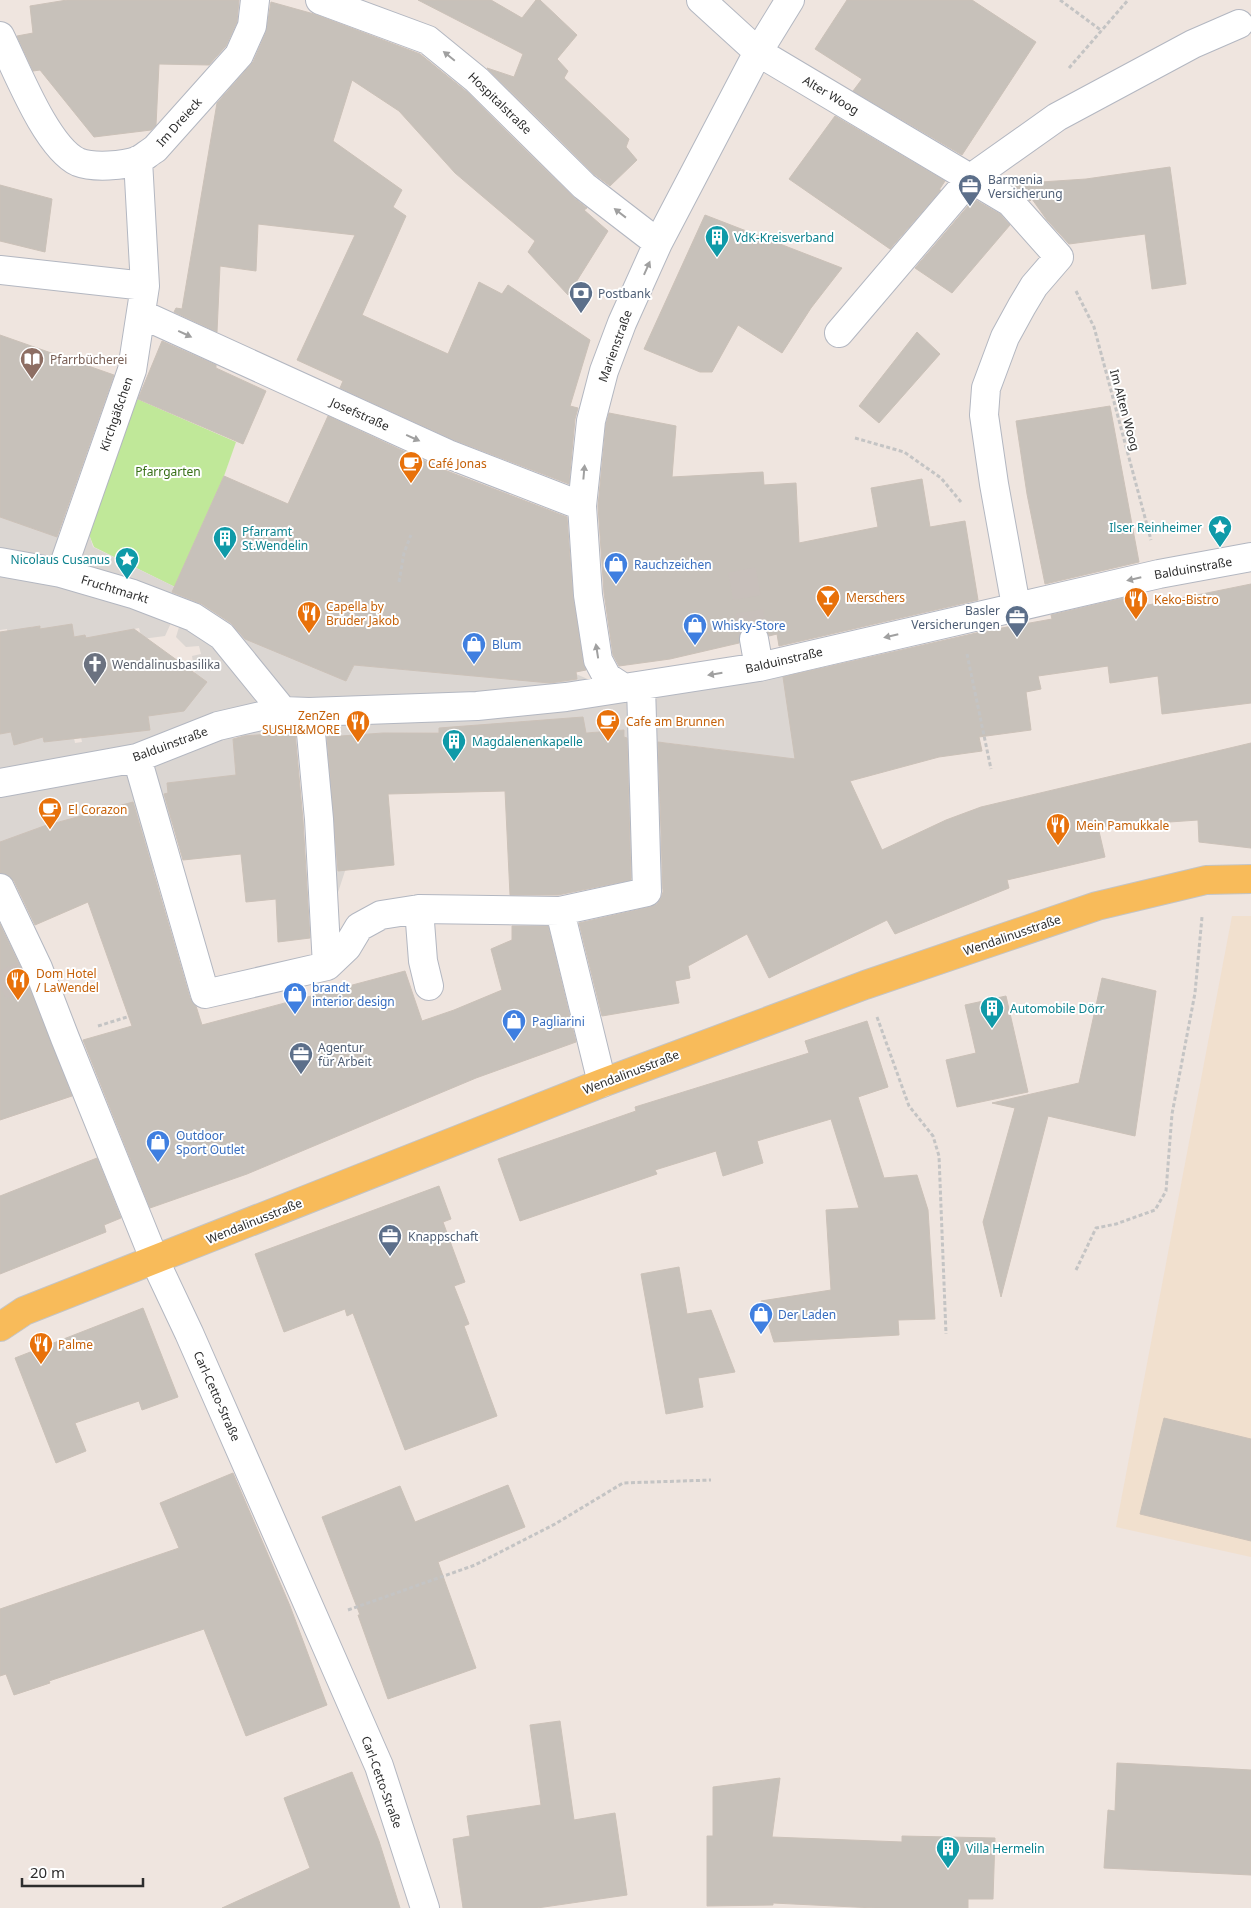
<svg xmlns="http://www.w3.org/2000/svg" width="1251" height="1908" font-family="'Noto Sans',sans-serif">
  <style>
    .education { fill: #f1e0ce }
    .green { fill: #c0e899 }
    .plaza { fill: #dbd6d2 }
    .building { fill: #c7c1ba; stroke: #cbc1b8 }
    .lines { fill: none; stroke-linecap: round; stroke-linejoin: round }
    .minor-tunnel { stroke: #c8c0bb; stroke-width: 28; stroke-dasharray: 28 14; stroke-linecap: butt }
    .minor-casing { stroke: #b3b7c1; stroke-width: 30 }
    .major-casing { stroke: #c4c4c4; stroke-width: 30 }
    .path { stroke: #c4c4c4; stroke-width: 3; stroke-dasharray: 4 2.5; stroke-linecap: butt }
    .minor { stroke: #fff; stroke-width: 28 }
    .major { stroke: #f8bb5a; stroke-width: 28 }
    .oneway { fill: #a0a0a0 }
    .labels { text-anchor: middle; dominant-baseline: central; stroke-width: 4; stroke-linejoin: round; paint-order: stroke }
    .street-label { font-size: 12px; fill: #2d2d2d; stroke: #fff }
    .service-label { font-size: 12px; fill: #4e5e75; stroke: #fff; text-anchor: start }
    .culture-label { font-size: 12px; fill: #0d838f; stroke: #fff; text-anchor: start }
    .education-label { font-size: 12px; fill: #785e54; stroke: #fff; text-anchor: start }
    .food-label { font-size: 12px; fill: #c56008; stroke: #fff; text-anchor: start }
    .park-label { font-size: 12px; fill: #376f17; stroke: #fff }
    .shop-label { font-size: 12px; fill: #366cbe; stroke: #fff; text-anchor: start }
    .worship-label { font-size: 12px; fill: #5b616d; stroke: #fff; text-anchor: start }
  </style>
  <rect width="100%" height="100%" fill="#efe5df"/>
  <path class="education" d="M1232,916H1251V1557L1116,1527Z"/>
  <path class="green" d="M137,399L236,442L224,476L175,587L94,547L90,537V523Z"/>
  <path class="plaza" d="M128,381L142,387L90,523V537L93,547L175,587L238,615L258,644L346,681L354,665L444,673L509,676L576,674L613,690L782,666L793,744L822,766L766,759L740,752L661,742L660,831L669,890L646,886L631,878L624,730L534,736L522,732L383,733L332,737L345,871L325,932L311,937L307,849L298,732L233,737L236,775L167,783L176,861L167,865L148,869L132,803L47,825L0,842V734L11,732L41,731L44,742L53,741L72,728L75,743L82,742L81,737L150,730L147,705L195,674L192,656L201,654L199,646L186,647L176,637L179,627L171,623L165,636L142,639L139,628L108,634L86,641L85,635L74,637L72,624L62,626L42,638L40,626L31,627L33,638L9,641L7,629L0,630V517L60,538Z"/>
  <path class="building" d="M67,0H239L237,22L226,46L209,65L159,64L156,125L151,130L94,137L40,70L33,71L17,36L33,33L30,6Z
    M418,0H491L522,18L536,0H540L577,35L557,59L568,71L564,78L629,139L626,147L637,160L610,186L594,174L487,68L514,77L523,54Z
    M847,0H972L1036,42L962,155L853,91L862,79L815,49Z
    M271,2L314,14L420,54L467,92L573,197L587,208L584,210L608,231L568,295L528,252L535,241L455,173L399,111L352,80L333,141L402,190L393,207L406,216L362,315L448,354L479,282L502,294L508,285L590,340L570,406L578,408L575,419L569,484L454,440L340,388L343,381L297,360L355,235L258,224L256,271L220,266L217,332L174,312L176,308L182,309L217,103L253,62L266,32Z
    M835,116L945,181L939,190H941L890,249L789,179Z
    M1170,167L1186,284L1152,289L1145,234L1069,244L1047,220L1032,199L1030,201L1021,191L1011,184L1086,179Z
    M0,185L52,199L45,252L0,241Z
    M974,199L1000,214L1010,225L952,293L915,268Z
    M705,215L842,268L811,308L782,353L738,325L712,372H700L644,349Z
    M917,332L940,354L879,423L859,406Z
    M0,335L114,375L57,537L0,517Z
    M162,341L216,365V368L266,391L243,444L138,399Z
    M1110,406L1139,562L1045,584L1027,494L1016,421Z
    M609,413L676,426L672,477L763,472L764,485L796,483L799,543L878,527L871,488L922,479L930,527L965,521L978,600L779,646L777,634L769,636L766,629L760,625L751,624L744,627L740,633L739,643L670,659L619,666L613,655L604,593L598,506L606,424Z
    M328,416L442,469L567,517L573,597L583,662L586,670L576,672L577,679L550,683L354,665L346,681L245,639L231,623L202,604L172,592L224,476L288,504Z
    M1251,584V703L1162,714L1158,676L1110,683L1108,666L1038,676L1041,689L1026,692L1031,730L979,737L982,751L939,757L850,781L882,850L946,820L981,807L1251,743V848L1199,842L1198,820L1098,827L1105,857L1007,880L1009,888L895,934L887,920L769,978L747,934L688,966L690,978L675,981L679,1003L602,1016L579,923L650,907L657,904L661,898L663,892L658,742L795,759L783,677L985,631L1052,619L1051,615L1145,593L1148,605Z
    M72,624L74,637L85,635L86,638L134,629L207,682L184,711L148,716L150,730L44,742L43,737L14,745L11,732L0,734V632L40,626V629Z
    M583,717L586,733L624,730V737L627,738L631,880L558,895H510L505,791L388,794L394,865L338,871L327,737L383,733H439V728Z
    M295,732L303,820L310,938L278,942L276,899L246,902L241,854L183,860L164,794L168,793L167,783L236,775L233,739L244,736Z
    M133,802L190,998L196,1006L202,1025L405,971L422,1021L454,1010L502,990L491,949L512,940V926H548L576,1042L476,1078L247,1174L150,1208L83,1040L132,1026L88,902L35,925L14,881L8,875L0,873V842L44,826Z
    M0,924L24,974L72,1096L0,1120Z
    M1102,978L1156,991L1135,1136L1048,1116L1001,1297L983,1222L1015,1108L992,1103L1079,1083Z
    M1006,996L1028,1092L957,1107L946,1060L976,1053L965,1005Z
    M867,1021L888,1087L858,1097L884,1178L917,1175L928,1210L935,1319L898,1320L899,1335L774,1342L761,1301L831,1290L826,1210L859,1208L831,1119L757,1141L763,1163L723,1176L716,1151L655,1170L657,1174L520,1221L498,1159L636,1111L635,1107L809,1053L805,1041Z
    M97,1158L121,1218L104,1225L106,1232L0,1274V1196Z
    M439,1186L451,1219L443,1222L465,1282L454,1286L469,1324L464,1326L497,1416L405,1450L353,1313L347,1316L345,1309L284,1332L255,1254Z
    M679,1267L687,1314L711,1310L735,1372L698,1378L703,1407L666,1414L641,1274Z
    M143,1308L178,1397L142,1410L139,1401L75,1423L86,1451L56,1463L15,1358Z
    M1164,1418L1251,1439V1541L1140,1514Z
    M233,1473L290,1606L327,1705L246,1736L204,1629L49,1681L50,1683L14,1695L6,1674L0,1676V1609L179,1548L160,1503Z
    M508,1485L525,1527L438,1562L476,1668L388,1699L358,1615H360L322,1517L400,1486L415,1522Z
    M560,1721L574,1820L615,1813L627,1895L537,1908H463L453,1839L470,1836L467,1816L541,1805L530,1725Z
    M1117,1763L1251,1770V1875L1104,1868L1108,1810L1115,1811Z
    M352,1772L379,1841L400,1908H222L310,1868L284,1798Z
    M780,1778L772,1837L902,1842V1836L995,1838L993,1899H968V1908H875L773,1903V1905L707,1906V1836H713V1787Z"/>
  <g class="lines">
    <path class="minor-tunnel" d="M742,570L754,639
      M0,986L23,975"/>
    <g class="minor-casing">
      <path id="minor" d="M320,0L428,40L477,80L584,186L658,243
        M701,0L758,52L1010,202L1059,257L1034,286L1022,306L1005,337L986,388L984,415L994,484L1016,606
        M0,36C16,68 46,147 78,162C93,168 124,166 139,160C144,157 150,152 155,149L239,55L252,26L255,0
        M0,270L145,286
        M141,314L448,454L582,506
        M839,333L971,178L1057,117L1193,44L1239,24
        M0,562L61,573L133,594L193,617L222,636L283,711
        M61,573L132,370L145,286L138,160
        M754,639L759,667
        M624,688L607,677L598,660L588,595L582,506L591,421L604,371L622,323L658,243L758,52L790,0
        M309,712L319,819L327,966
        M137,758L205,994L327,966L347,947L359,927L381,915L419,909L560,911L647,892L641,686
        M0,783L137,758L218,726L283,711L309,712L477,706L566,697L759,667L1159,574L1251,557
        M0,888L38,968L65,1038L155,1261L189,1333L379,1766L425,1908
        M419,909L423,961L429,986
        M560,911L602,1083"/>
    </g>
    <g class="major-casing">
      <path id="major" d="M0,1327L24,1311L602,1083L865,985L1097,906L1206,880L1251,879"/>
    </g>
    <path class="path" d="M1060,0L1102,31
      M1069,68L1128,0
      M1076,291L1094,327L1151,540
      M855,438L904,452L941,478L961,502
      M399,582L404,553L411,535
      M967,654L991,769
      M877,1017L909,1106L933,1136L939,1156L946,1334
      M98,1026L127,1017
      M1076,1270L1096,1228L1116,1224L1155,1210L1166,1191L1172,1114L1195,993L1202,917
      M348,1610L475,1565L555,1524L623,1483L711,1480"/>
    <use href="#minor" class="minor"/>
    <use href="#major" class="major"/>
  </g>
  <defs><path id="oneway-solid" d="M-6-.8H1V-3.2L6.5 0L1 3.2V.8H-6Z" transform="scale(1.25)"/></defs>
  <g class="oneway">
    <use href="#oneway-solid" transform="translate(449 56) rotate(-141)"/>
    <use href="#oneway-solid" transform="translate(620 213) rotate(-142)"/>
    <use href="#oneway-solid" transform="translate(647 268) rotate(-66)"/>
    <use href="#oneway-solid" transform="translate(185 334) rotate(25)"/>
    <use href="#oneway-solid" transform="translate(413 438) rotate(24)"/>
    <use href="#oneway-solid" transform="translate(584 472) rotate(-85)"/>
    <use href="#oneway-solid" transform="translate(1134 579) rotate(167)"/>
    <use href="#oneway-solid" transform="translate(891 636) rotate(167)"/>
    <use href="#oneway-solid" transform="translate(597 651) rotate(-99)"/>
    <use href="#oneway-solid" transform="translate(715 674) rotate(171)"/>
  </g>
  <defs>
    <g id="office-pin" transform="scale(1.25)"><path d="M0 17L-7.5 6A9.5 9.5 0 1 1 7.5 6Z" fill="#5c6f8a" stroke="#fff"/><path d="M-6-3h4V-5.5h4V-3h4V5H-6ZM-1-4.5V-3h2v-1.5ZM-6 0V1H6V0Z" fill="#fff"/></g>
    <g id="building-pin" transform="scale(1.25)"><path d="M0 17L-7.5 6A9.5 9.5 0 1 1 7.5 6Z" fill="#0f9aa8" stroke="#fff"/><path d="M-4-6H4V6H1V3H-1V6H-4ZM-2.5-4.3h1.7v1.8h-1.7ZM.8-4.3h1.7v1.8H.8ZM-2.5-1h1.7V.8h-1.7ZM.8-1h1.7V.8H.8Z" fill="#fff"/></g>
    <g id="bank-pin" transform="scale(1.25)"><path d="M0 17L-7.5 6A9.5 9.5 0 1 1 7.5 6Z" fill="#5c6f8a" stroke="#fff"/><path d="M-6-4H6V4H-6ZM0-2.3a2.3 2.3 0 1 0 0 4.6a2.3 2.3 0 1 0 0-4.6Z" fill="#fff"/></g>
    <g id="library-pin" transform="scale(1.25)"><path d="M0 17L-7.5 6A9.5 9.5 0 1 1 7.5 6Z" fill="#8d6e63" stroke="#fff"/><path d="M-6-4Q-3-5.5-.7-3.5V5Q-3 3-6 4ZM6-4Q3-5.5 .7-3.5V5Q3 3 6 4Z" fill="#fff"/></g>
    <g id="cafe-pin" transform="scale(1.25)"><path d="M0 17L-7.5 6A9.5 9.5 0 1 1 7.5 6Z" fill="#e8710a" stroke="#fff"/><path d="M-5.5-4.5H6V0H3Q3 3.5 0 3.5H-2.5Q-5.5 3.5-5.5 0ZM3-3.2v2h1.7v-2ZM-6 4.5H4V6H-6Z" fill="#fff"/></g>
    <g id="sight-pin" transform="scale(1.25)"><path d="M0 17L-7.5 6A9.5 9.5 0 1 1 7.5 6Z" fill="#0f9aa8" stroke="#fff"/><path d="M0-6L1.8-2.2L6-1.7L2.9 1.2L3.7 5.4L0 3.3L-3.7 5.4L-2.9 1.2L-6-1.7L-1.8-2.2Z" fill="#fff"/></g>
    <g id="shop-pin" transform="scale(1.25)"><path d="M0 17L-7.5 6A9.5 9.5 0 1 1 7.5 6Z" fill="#3f7fe0" stroke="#fff"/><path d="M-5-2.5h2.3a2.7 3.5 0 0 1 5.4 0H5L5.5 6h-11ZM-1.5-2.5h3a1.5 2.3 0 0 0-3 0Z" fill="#fff"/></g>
    <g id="bar-pin" transform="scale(1.25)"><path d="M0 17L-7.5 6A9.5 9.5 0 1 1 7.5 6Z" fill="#e8710a" stroke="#fff"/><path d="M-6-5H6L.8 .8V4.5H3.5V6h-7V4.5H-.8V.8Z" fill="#fff"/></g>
    <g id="restaurant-pin" transform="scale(1.25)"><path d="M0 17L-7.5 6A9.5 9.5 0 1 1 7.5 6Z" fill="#e8710a" stroke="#fff"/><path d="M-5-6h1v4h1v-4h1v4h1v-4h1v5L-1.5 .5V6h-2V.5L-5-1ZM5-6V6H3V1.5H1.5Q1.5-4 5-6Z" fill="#fff"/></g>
    <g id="church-pin" transform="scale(1.25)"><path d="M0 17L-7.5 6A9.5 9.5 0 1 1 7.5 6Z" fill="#6b7280" stroke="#fff"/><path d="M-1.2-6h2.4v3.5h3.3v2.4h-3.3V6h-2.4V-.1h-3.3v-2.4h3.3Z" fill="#fff"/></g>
  </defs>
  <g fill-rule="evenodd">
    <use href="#office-pin" x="970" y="186"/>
    <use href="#building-pin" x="717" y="237"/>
    <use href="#bank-pin" x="581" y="293"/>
    <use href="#library-pin" x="32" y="359"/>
    <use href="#cafe-pin" x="411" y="463"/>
    <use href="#sight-pin" x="1220" y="527"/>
    <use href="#building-pin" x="225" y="538"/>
    <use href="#sight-pin" x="127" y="559"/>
    <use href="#shop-pin" x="616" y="564"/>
    <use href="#bar-pin" x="828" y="597"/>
    <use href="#restaurant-pin" x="1136" y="599"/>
    <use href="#restaurant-pin" x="309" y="613"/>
    <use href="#office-pin" x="1017" y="617"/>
    <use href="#shop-pin" x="695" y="625"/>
    <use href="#shop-pin" x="474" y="644"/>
    <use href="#church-pin" x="95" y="664"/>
    <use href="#cafe-pin" x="608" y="721"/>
    <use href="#restaurant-pin" x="358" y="722"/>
    <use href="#building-pin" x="454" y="741"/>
    <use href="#cafe-pin" x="50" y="809"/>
    <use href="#restaurant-pin" x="1058" y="825"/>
    <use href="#restaurant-pin" x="18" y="980"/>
    <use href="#shop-pin" x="295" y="994"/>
    <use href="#building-pin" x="992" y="1008"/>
    <use href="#shop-pin" x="514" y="1021"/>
    <use href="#office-pin" x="301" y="1054"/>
    <use href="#shop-pin" x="158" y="1142"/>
    <use href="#office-pin" x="390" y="1236"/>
    <use href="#shop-pin" x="761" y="1314"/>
    <use href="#restaurant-pin" x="41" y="1344"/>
    <use href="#building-pin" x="948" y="1848"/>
  </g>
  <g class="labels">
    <g class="street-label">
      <text transform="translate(831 95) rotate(31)">Alter Woog</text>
      <text transform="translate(500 103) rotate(44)">Hospitalstraße</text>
      <text transform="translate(179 122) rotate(-48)">Im Dreieck</text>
      <text transform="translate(615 346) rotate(-70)">Marienstraße</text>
      <text transform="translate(1125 410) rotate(75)">Im Alten Woog</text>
      <text transform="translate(116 414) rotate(-71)">Kirchgäßchen</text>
      <text transform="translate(360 414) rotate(24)">Josefstraße</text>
      <text transform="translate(1193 568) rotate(-10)">Balduinstraße</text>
      <text transform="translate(115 589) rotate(17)">Fruchtmarkt</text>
      <text transform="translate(784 660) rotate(-13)">Balduinstraße</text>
      <text transform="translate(170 744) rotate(-20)">Balduinstraße</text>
      <text transform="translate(1012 935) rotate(-19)">Wendalinusstraße</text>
      <text transform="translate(631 1072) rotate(-21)">Wendalinusstraße</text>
      <text transform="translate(254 1221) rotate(-22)">Wendalinusstraße</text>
      <text transform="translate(217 1396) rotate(66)">Carl-Cetto-Straße</text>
      <text transform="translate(382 1782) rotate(70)">Carl-Cetto-Straße</text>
    </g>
    <g class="service-label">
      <text x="988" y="179">Barmenia<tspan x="988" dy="14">Versicherung</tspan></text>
      <text x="598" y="293">Postbank</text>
      <text x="1000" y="610" text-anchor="end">Basler<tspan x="1000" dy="14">Versicherungen</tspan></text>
      <text x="318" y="1047">Agentur<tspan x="318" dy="14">für Arbeit</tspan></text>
      <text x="408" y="1236">Knappschaft</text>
    </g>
    <g class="culture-label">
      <text x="734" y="237">VdK-Kreisverband</text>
      <text x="1202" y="527" text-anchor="end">Ilser Reinheimer</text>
      <text x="242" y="531">Pfarramt<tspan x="242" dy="14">St.Wendelin</tspan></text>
      <text x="110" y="559" text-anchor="end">Nicolaus Cusanus</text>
      <text x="472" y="741">Magdalenenkapelle</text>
      <text x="1010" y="1008">Automobile Dörr</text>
      <text x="966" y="1848">Villa Hermelin</text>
    </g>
    <g class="education-label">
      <text x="50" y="359">Pfarrbücherei</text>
    </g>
    <g class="food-label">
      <text x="428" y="463">Café Jonas</text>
      <text x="846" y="597">Merschers</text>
      <text x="1154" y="599">Keko-Bistro</text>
      <text x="326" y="606">Capella by<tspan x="326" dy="14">Bruder Jakob</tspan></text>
      <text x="340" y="715" text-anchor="end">ZenZen<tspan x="340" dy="14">SUSHI&amp;MORE</tspan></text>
      <text x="626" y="721">Cafe am Brunnen</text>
      <text x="68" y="809">El Corazon</text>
      <text x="1076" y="825">Mein Pamukkale</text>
      <text x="36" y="973">Dom Hotel<tspan x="36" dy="14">/ LaWendel</tspan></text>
      <text x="58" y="1344">Palme</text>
    </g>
    <g class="park-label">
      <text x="168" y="471">Pfarrgarten</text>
    </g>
    <g class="shop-label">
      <text x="634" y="564">Rauchzeichen</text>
      <text x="712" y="625">Whisky-Store</text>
      <text x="492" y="644">Blum</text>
      <text x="312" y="987">brandt<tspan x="312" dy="14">interior design</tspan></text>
      <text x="532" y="1021">Pagliarini</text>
      <text x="176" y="1135">Outdoor<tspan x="176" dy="14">Sport Outlet</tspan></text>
      <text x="778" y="1314">Der Laden</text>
    </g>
    <g class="worship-label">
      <text x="112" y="664">Wendalinusbasilika</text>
    </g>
  </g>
  <path d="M22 1878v8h121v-8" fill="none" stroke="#2d2d2d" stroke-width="2.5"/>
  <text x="30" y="1878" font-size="15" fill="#2d2d2d" stroke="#ffffff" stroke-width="4" paint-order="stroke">20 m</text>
</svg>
